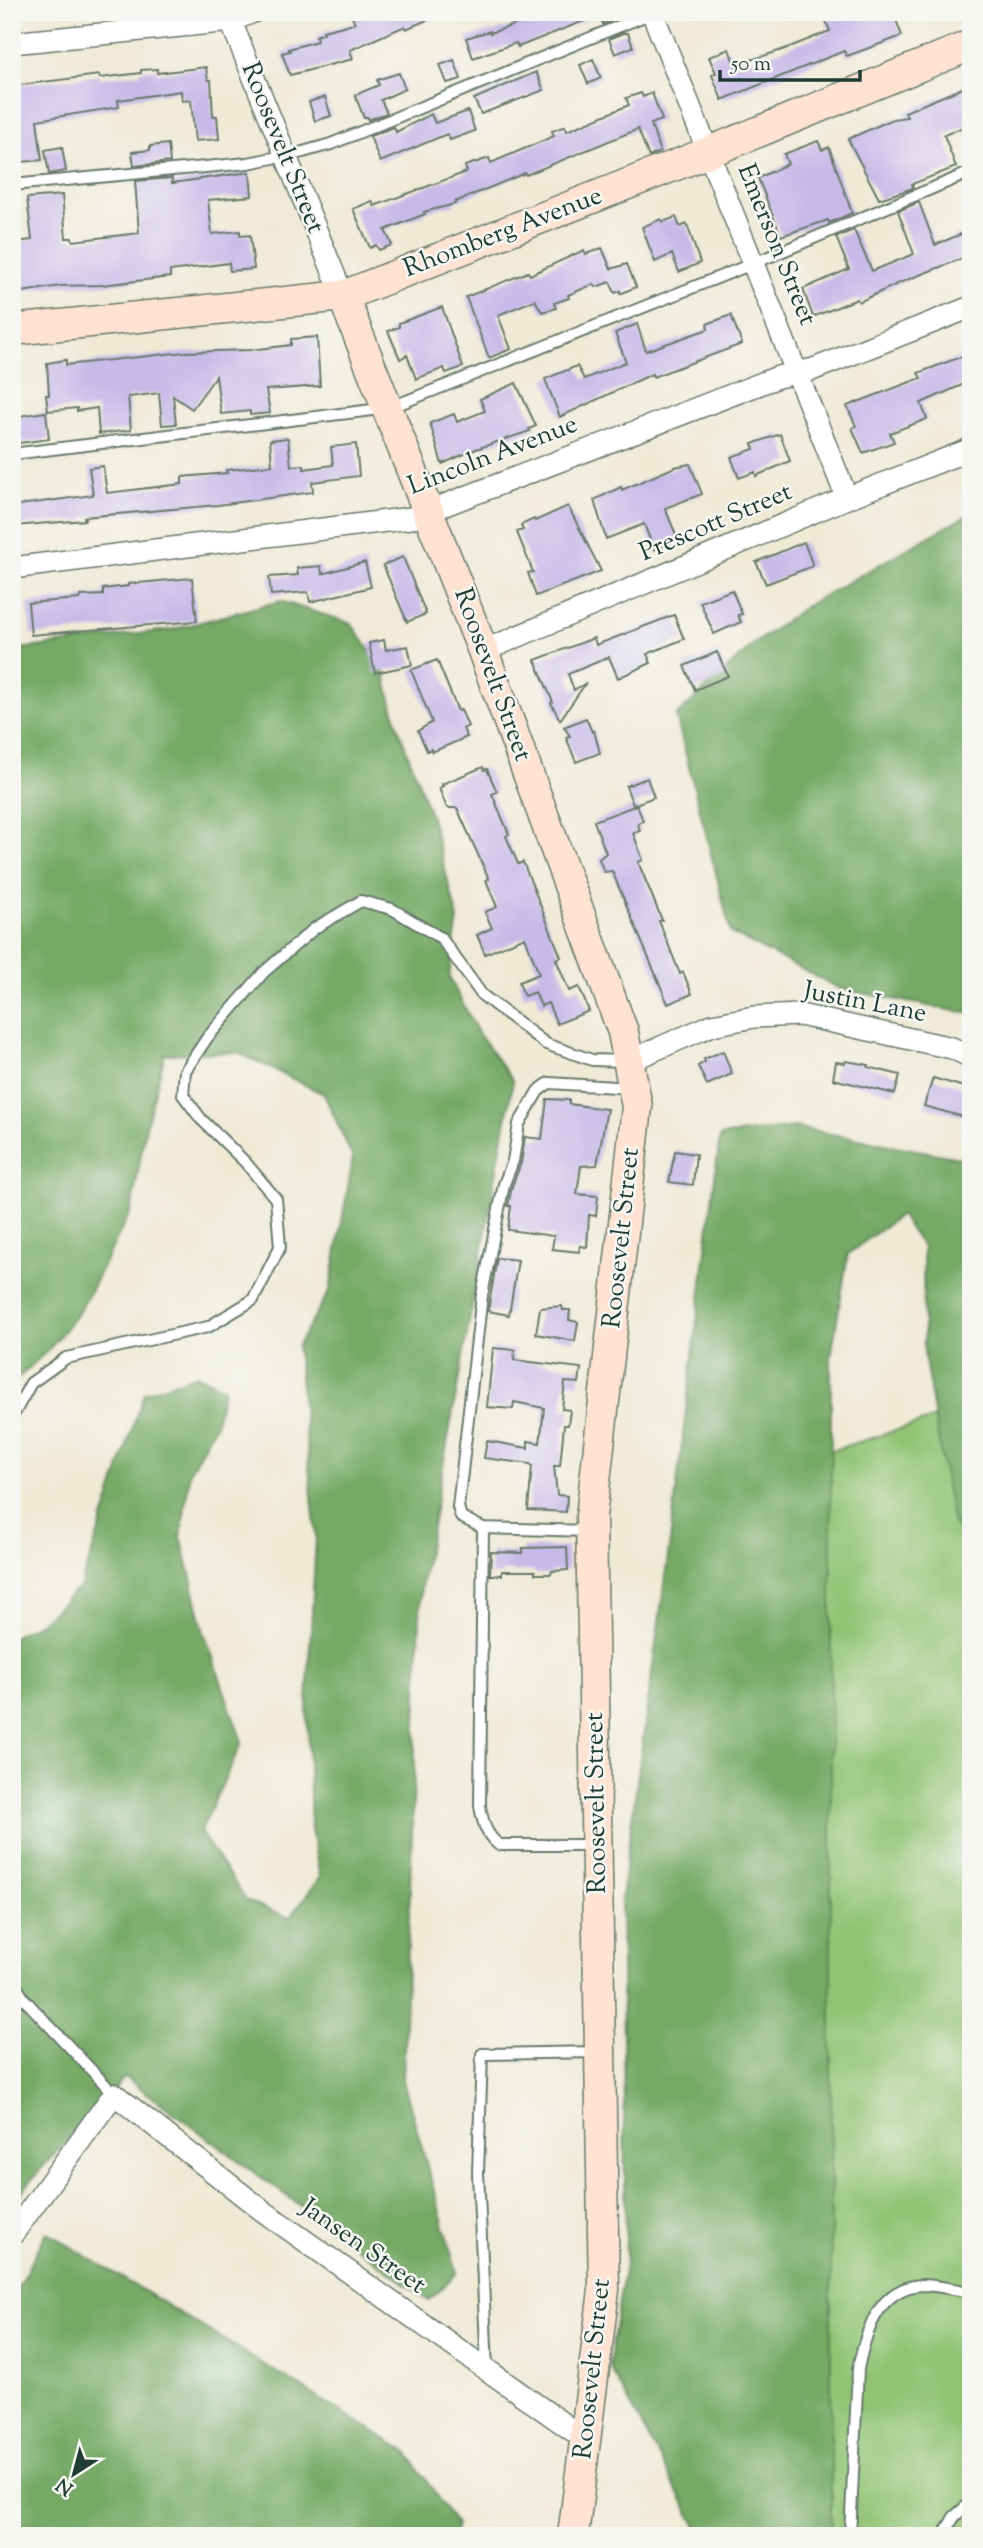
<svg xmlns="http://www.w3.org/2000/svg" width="983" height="2548" font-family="'Sorts Mill Goudy',serif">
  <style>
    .green { fill: #91c373; stroke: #588054; stroke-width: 2 }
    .forest { fill: #74a965; stroke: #4a734c; stroke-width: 2 }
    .building { fill: #c7bae8 }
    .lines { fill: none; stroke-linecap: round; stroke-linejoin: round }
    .lane-casing { stroke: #687a6c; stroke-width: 14 }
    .street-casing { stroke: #687a6c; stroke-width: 24 }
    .secondary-casing { stroke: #687a6c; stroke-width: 33 }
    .lane { stroke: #fff; stroke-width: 10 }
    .street { stroke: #fff; stroke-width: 21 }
    .secondary { stroke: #fee3d2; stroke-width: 30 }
    .labels { text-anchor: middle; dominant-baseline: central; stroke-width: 5; stroke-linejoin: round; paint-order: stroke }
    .street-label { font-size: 26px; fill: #1f3d34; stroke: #f6f6f2 }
  </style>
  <rect width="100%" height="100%" fill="#f6f6f2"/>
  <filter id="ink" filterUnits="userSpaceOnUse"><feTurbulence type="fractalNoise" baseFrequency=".0143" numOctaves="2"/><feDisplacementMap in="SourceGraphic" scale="14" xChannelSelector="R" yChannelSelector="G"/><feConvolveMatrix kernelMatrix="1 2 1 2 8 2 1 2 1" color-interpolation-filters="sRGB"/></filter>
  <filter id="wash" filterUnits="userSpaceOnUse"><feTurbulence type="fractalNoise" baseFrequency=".00686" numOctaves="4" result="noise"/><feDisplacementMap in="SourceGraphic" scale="28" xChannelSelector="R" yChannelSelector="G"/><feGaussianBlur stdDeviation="1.57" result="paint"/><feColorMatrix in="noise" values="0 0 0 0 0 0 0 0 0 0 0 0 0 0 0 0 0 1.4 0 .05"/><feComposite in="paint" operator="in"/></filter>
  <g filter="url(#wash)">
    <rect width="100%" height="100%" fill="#f0ead5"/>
    <path class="green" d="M971,1407V2536H799L798,1461Z"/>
    <path class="forest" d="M971,513V1014L840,989L731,933L676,716L754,644L809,604Z
      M280,601L351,623L384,671L397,724L431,817L458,919L449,977L478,1033L513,1081L421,1587L403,2080L457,2273L429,2301L125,2077L38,2172L12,2204V1637L40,1623L81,1586L144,1393L197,1375L224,1388L215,1426L190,1471L181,1536L203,1629L242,1742L200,1832L246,1900L289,1918L320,1877L311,1830L307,1703L316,1537L297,1347L330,1290L353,1158L324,1094L237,1052L165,1054L146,1126L131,1211L81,1309L49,1349L12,1384V650L175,629Z
      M794,1127L971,1160V1548L952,1521L924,1354L923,1248L900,1215L848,1254L831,1357V2536H702L609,2365L626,2257L621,1899L670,1541L720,1136Z
      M47,2232L407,2452L456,2525L454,2536H12V2298Z"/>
    <g id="blocks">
      <path class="building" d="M366,12H446L406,29L405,26L350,50L353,59L290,75L282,53L290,51L289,49L317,41L316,36L324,33L323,31L355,23L352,17Z
        M553,12H608L614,20L603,24L599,15L518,47L516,43L473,58L466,38L490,31V33Z
        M835,12H893L902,36L847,56L844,51L722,100L712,75L716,73L709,57L729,49L735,65L782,50L830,31L826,21L837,17Z
        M623,33H628L633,47L615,54L609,39Z
        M593,59L601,78L588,84L580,65Z
        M454,60L461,79L447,83L440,65Z
        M206,67L208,80H211L213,116H217L219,139L195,141L191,100L182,101L181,91L118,100L119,107L37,120L42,160L12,163V86L99,75L100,78L141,73V70L157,69V73Z
        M536,72L544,90L481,114L474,99Z
        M399,73L405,89L381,100L387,113L368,120V117L364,118L355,95L379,85L377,80Z
        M967,86L971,95V124L944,135L956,167L912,184L913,188L879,199L848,139L893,119L907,117L905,112Z
        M641,93L643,97L652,93L662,120L651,124L660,152L649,157L638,129L526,175L525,173L455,202V204L424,212L425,214L385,230L392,245L379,250L376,245L370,248L353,209L372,201L374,206L467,172L465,166L489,158L491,163L554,136L552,131L565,126L567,131L629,105L626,98Z
        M325,97L331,116L315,121L309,102Z
        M468,111L475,131L450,140L447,134L380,162L370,136L394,127L396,132L431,114L435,123Z
        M818,141L822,150L829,147L852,213L829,223L828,220L781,236L758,178L788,164L784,154Z
        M168,144L170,162L134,166L132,152L150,150V146Z
        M62,147L66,171L49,174L45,150Z
        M250,172L252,196L208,200L212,234L240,231V236L250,235L254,269L230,271L229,263L170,271V277L102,285L60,286L21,292L13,248H16L15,242L32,240L27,198L62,195L66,238H72L73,241L139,233L135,181L172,178V183Z
        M919,202L935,245L971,230V255L899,283L859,302L857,299L813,317L803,289L849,269L836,237L854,230L872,271L914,254L898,211Z
        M676,217L680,227L687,224L700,263L679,272L672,254L655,262L642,227L661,219L663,222Z
        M602,248L611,269L627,264L636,287L620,294V291L615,293L610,282L596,287L594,284L568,295L569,298L554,303L556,308L542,312L535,300L498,315L511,349L489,358L466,297L528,272L530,275L584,250L586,254Z
        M442,307L463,367L446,373L444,368L416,379L407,355L400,359L388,331L399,327V323Z
        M731,315L742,344L653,377L652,374L560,417L545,379L577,366L584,379L626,362L615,333L637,324L646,351L708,329L707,324Z
        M317,337L320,386L266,390L270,413L250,415V411L221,414L216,376L192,409L173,396L176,424L162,425L159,393L128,397L131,430L99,434L97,408L77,411V408L48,411L46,395H49L47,363L66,360V365L185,352L250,350L291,345V339Z
        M971,353V381L921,403L927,419L890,433L894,442L863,453L852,428L856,426L847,406L921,378L918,373Z
        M516,383L536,426L529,429L530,431L476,449L442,464L430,423L454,414L457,422L485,411L480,399Z
        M46,412L49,439L12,444V417Z
        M780,434L790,461L756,476L755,472L739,478L731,457L754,449L752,444Z
        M288,438L291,466L304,465V469L333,465L331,447L356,444L359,476L312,482L313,492L218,505L84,517L85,520L14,526L12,506L93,495L89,468L103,466L107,493L182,484V477L227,473L226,470L272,465L270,440Z
        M690,464L702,494L665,508L678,540L654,550L644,524L606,539L594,500L621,487L622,490L675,467Z
        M568,506L601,571L536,596L528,573L533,572L517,532L523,530L521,525L534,519L535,521Z
        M804,542L813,566L766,584L756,562Z
        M403,557L426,614L407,622L383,565Z
        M365,562L371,587L310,602L308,592L271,595L269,577L298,575L297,568L321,566L322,574Z
        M192,578L197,621L31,635L28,603L80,599V596L103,595V589L128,586V584Z
        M732,590L742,614L738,615L741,622L714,634L700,602Z
        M674,615L684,639L647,654L651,663L618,678L609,657L568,674L574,690L586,683L560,720L551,703L553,702L535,660L594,638L596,645Z
        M384,640L386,650L408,646L412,665L375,673L369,643Z
        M717,652L728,676L695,690L684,666Z
        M437,660L458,711L461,710L468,726L463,729L467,737L432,752L431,749L427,751L418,731L432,722L411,670Z
        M586,718L592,732L594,731L600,753L576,762L566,737L570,736L564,727Z
        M483,767L484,770L487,769L497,792L492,794L509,834L506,836L518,864L523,862L561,957L556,959L569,991L579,987L589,1011L557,1024L548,1003L541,1006L535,992L524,996L519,982L539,974L525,937L485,954L477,935L492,928L485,912L497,907L486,880L489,879L457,808H447L439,788L443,786L442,784Z
        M647,778L654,797L633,805L626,786Z
        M637,805L643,821L638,824L640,831L633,833L643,860L638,862L662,920L659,921L680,974L683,972L692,994L668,1004L612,871L604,872L599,859L606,853L594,821Z
        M723,1051L732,1074L707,1085L698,1066L705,1062L704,1059Z
        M846,1061L869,1065L868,1067L900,1075L895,1094L833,1079L836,1062L845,1063Z
        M933,1078L971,1089V1119L924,1106Z
        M547,1099L569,1100V1104L607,1109L597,1165L581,1166L577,1194L598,1196L596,1216L589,1215L587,1247L580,1246L579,1252L552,1249L554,1236L508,1230L511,1206H508L512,1186L521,1163L525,1137L542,1139Z
        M675,1151L696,1154L693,1185L669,1182Z
        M497,1258L518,1260L509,1315L488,1311Z
        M562,1306L563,1310H570L569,1320L578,1322L575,1341L536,1334L540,1308Z
        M493,1348L515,1350L514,1360L581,1368L579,1383L565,1382L562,1409L570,1410L568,1425H564L560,1466H554L557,1495L567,1496L566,1512L528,1510L532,1466L530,1464L484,1458L487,1441L528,1448V1441L540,1443L544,1408L514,1402L513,1409L487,1407Z
        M567,1547L568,1570L552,1571L551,1574H535V1571H502V1575H490L491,1552L523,1553V1548Z"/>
    </g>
  </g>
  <g filter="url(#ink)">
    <use href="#blocks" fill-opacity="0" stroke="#687a6c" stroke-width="2"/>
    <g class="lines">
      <g class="lane-casing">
        <path id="lane" d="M12,185L248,163L303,152L331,144L654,12
          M12,454L389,408L752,264L971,172
          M12,1417L31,1383L66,1358L208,1327L253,1300L280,1247L276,1199L245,1162L201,1119L183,1095L185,1071L207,1038L264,972L315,928L361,901L392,909L441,938L482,995L546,1044L592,1060L625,1061
          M483,1528L589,1531
          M595,1845H499C485,1834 483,1822 480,1806L483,1528L461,1517L458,1507L482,1295L504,1184L513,1161L519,1124L538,1091L549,1083L632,1088
          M12,1980L24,1999L114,2094
          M487,2368L478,2173L482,2054L599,2052
          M850,2536L858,2369C865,2334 878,2287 922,2285C937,2285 955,2290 971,2292
          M943,2536L954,2517L971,2502"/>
      </g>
      <g class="street-casing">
        <path id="street" d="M227,12L343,296
          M652,12L847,498
          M12,43L231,21L253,12
          M12,568L411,518L778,377L814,369L971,307
          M483,651L847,498L971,449
          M629,1061L712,1025L754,1017L800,1015L952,1048L971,1057
          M12,2235L114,2094L263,2211L586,2440"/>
      </g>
      <g class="secondary-casing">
        <path id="secondary" d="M343,296L483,651L623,1032L637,1107L591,1517L604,2290L573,2536
          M12,330L343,296L709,152L971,45"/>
      </g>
      <use href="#lane" class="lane"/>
      <use href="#street" class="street"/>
      <use href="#secondary" class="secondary"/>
    </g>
  </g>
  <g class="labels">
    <g class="street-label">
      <text transform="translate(282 148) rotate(68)">Roosevelt Street</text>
      <text transform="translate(503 233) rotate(-21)">Rhomberg Avenue</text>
      <text transform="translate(776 245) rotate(68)">Emerson Street</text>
      <text transform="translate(493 456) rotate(-21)">Lincoln Avenue</text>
      <text transform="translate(716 523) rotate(-23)">Prescott Street</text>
      <text transform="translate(492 675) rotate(70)">Roosevelt Street</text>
      <text transform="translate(865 1003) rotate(11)">Justin Lane</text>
      <text transform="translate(622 1238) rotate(-84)">Roosevelt Street</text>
      <text transform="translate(597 1803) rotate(-91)">Roosevelt Street</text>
      <text transform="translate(363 2247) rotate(35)">Jansen Street</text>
      <text transform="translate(593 2369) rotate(-84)">Roosevelt Street</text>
    </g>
  </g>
  <rect width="983" height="2548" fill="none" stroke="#f6f6f2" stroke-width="42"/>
  <g transform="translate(74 2474) rotate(216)" stroke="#f6f6f2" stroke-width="5" paint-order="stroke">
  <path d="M0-5L12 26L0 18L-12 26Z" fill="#1f3d34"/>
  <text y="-10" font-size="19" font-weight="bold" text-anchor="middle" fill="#1f3d34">N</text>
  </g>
  <path d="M720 70v10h140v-10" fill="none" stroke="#1f3d34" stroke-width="3.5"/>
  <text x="731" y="70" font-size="21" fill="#1f3d34" stroke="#f6f6f2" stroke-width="5" paint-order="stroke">50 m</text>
</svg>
